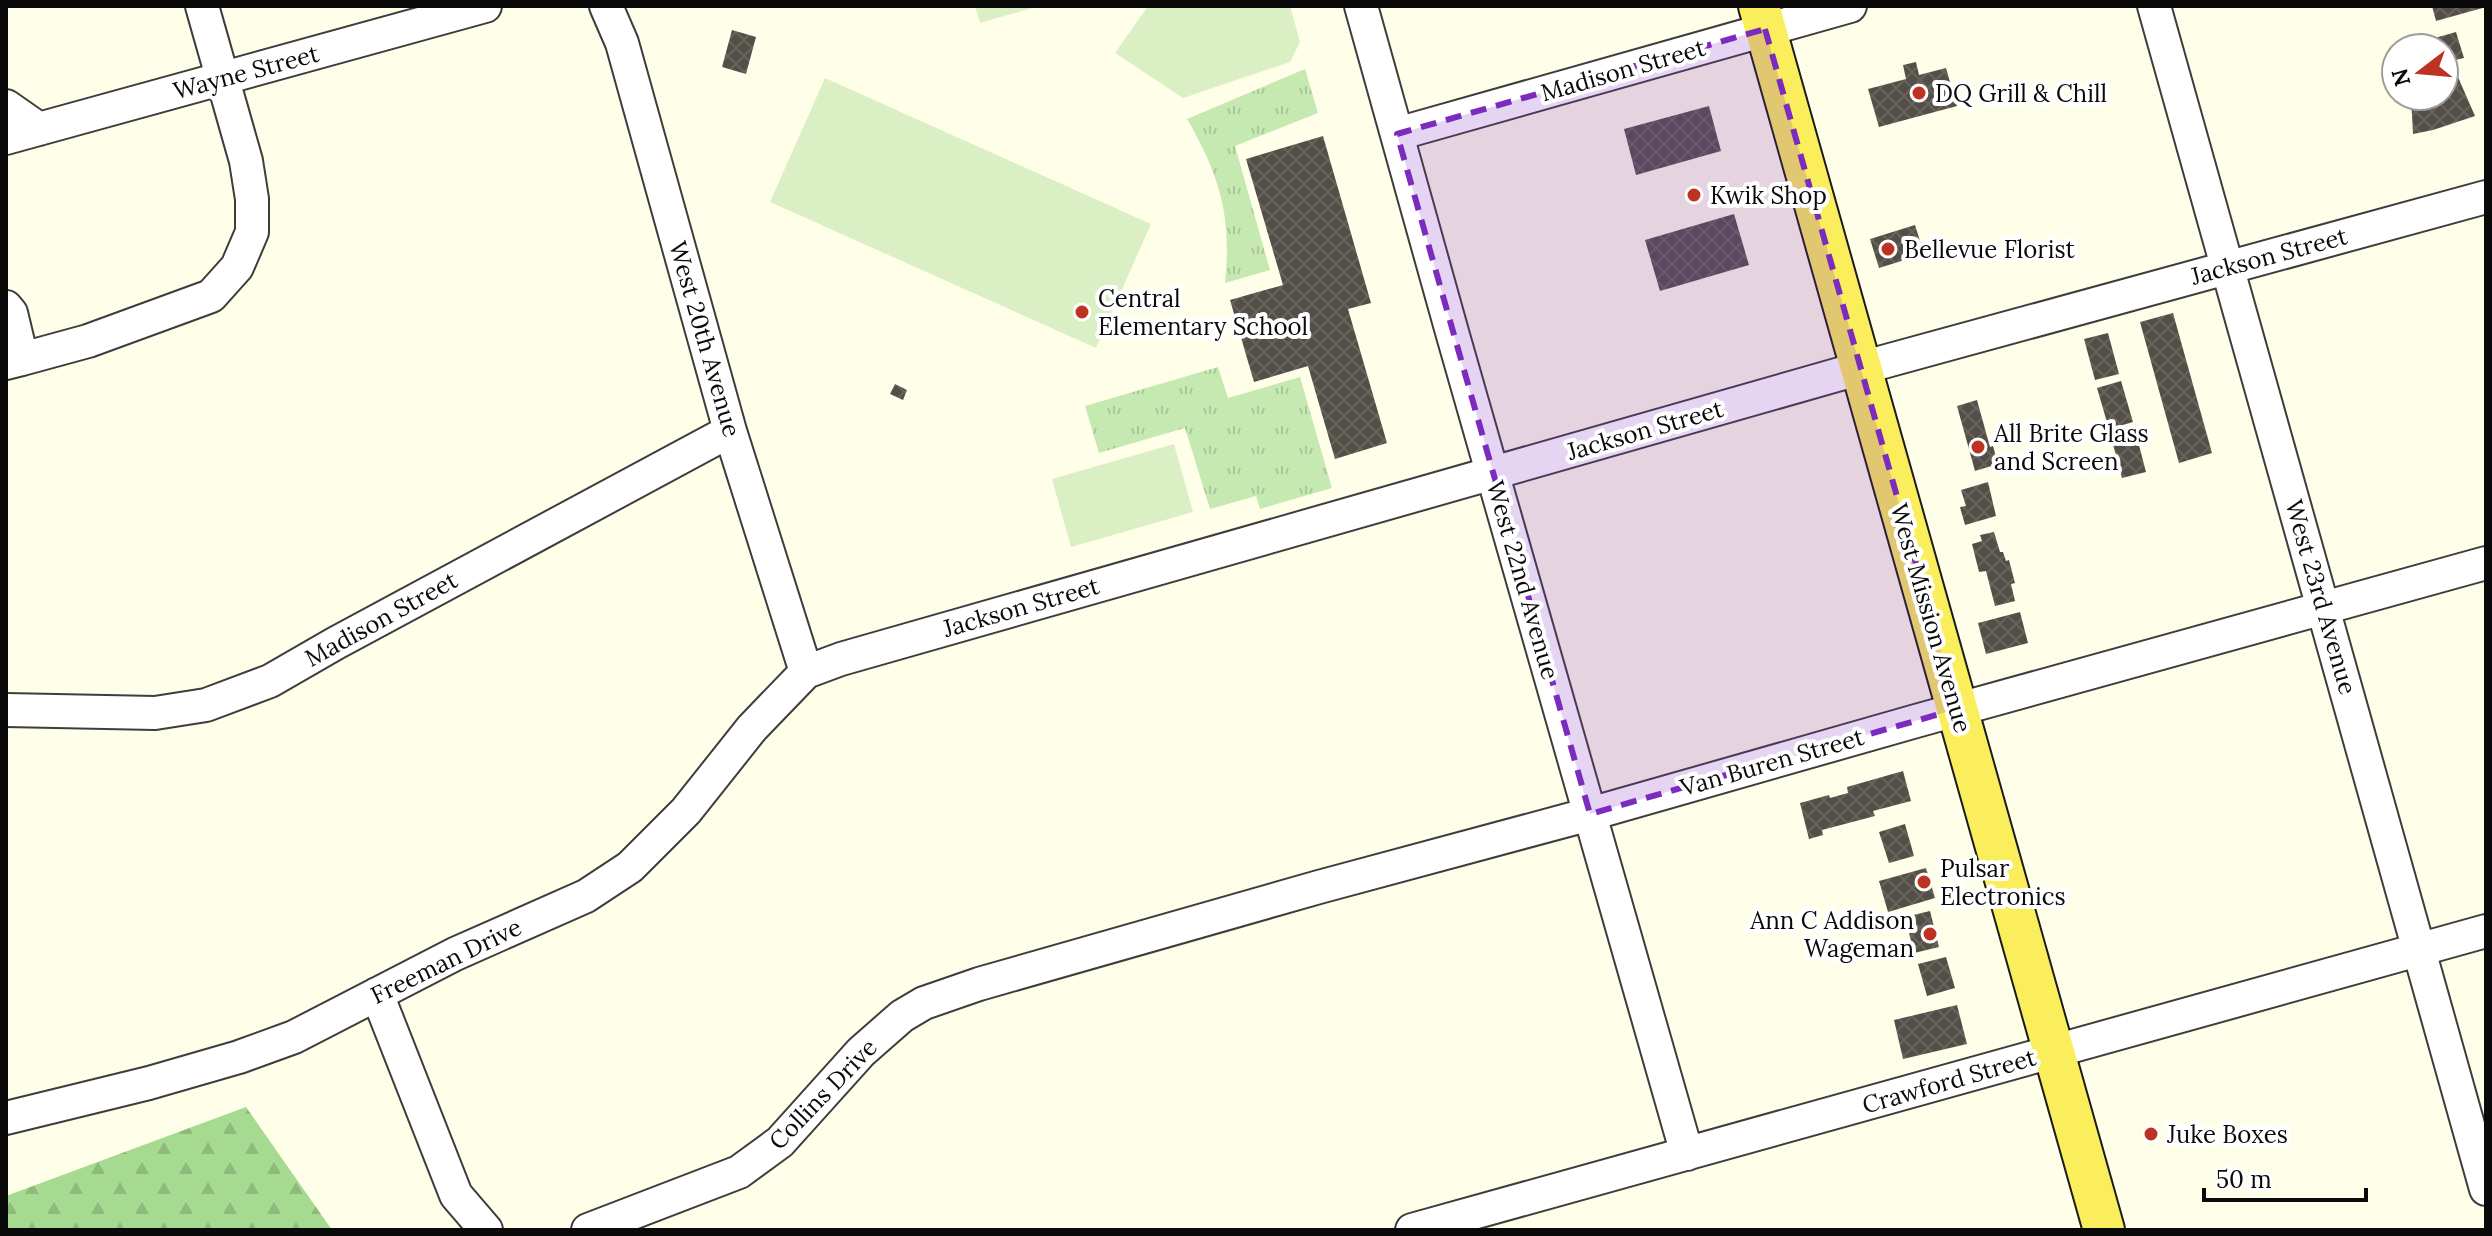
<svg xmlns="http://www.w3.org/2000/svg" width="2492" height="1236" font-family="Lora,serif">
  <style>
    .forest { fill: url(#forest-firs) }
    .park { fill: url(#park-tufts) }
    .pitch { fill: #daf0c4 }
    .building { fill: url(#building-cross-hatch) }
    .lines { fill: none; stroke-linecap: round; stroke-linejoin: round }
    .minor-casing { stroke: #3d3d3d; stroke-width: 36 }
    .major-casing { stroke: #1b1b1b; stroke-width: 44 }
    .minor { stroke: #fff; stroke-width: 32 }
    .major { stroke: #fbee5c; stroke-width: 40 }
    .marked { fill: #7b2cbf; fill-opacity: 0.2; stroke: #7b2cbf; stroke-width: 6; stroke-dasharray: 16 10; stroke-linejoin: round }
    .poi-dot { fill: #bc3321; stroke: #fff; stroke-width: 3 }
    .labels { text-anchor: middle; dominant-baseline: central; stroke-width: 8; stroke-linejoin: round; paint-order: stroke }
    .street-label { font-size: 24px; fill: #0a0a0a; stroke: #fff }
    .poi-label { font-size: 24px; fill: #0a0a0a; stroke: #fff; text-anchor: start }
  </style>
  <defs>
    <pattern id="forest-firs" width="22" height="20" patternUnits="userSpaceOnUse" patternTransform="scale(2)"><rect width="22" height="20" fill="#a6da91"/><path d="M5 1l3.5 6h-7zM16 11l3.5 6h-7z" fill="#8eba7c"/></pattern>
    <pattern id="park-tufts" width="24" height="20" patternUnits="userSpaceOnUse" patternTransform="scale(2)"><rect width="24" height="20" fill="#c6e9b2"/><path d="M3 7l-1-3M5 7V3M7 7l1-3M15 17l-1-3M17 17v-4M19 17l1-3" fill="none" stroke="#a9c698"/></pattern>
    <pattern id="building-cross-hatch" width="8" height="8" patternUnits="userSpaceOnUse" patternTransform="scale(2)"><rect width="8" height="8" fill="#534e47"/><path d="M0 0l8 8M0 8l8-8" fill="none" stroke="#67635d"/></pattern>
  </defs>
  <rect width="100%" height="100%" fill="#fffee8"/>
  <path class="forest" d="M246,1107L332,1230H6V1196Z"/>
  <path class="park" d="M1305,69L1318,113L1235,146L1270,270L1225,283C1232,217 1220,176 1187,119Z
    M1218,367L1228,398L1300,377L1332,488L1260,509L1256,496L1210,509L1185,428L1099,453L1085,406Z"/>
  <path class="pitch" d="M975,6H1039L980,23Z
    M1148,6H1290L1300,42L1290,62L1183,98L1115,53Z
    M825,78L1151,224L1096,348L770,202Z
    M1174,444L1193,512L1071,547L1052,479Z"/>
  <path class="building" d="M2432,6H2486V7L2436,21Z
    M732,30L756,37L746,74L722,67Z
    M2456,32L2464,58L2451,61L2475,116L2433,130L2413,134L2411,96H2444V48L2403,47Z
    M1916,62L1919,75L1946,68L1957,106L1879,127L1868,89L1906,79L1903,65Z
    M1709,106L1721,151L1636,175L1624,129Z
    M1323,136L1371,303L1348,309L1387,443L1335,459L1308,366L1254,382L1230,300L1283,285L1246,159Z
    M1734,214L1749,265L1660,291L1645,240Z
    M1915,225L1924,254L1879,268L1870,239Z
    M2173,313L2212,453L2179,463L2140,322Z
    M2108,333L2119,374L2095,380L2084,339Z
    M2121,381L2133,422L2109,429L2097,388Z
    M895,384L907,390L903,400L890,394Z
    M1977,400L1990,447L1993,446L1998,464L1975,471L1957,406Z
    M2135,430L2146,472L2122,478L2111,437Z
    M1988,482L1996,516L1965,525L1960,507L1966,506L1961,490Z
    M1994,532L2000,552H2003L2006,561L2009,560L2015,583L2011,584L2015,601L1995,606L1986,571L1979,572L1972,544L1982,541L1980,535Z
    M2020,612L2028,643L1986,654L1978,623Z
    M1903,771L1911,801L1873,811L1875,816L1822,830L1823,835L1809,839L1800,803L1829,795L1830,798L1848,793L1847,787Z
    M1905,824L1914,856L1889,863L1879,832Z
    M1926,868L1935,898L1888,912L1879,881Z
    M1930,911L1939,947L1914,953L1905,917Z
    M1946,957L1955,988L1927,996L1918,964Z
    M1957,1005L1967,1044L1903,1059L1894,1020Z"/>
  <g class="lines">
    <g class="minor-casing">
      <path id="minor" d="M606,6L622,43L730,431L806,672
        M1361,6L1452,332L1687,1154
        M2154,6L2486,1189
        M6,106L39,129
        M1397,134L1850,6
        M6,138L485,6
        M6,307L11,313L22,359L6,363
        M22,359L88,341L211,296L237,267L252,232V199L246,161L202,6
        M6,710L155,713L206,705L270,681L336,643L730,431
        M377,994L456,1195L486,1230
        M6,1118L149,1083L239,1057L294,1037L455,954L586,896L630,867L686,811L752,728L806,672L841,659L1861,368L2486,197
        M588,1230L739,1172L780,1142L861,1052L902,1016L924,1003L979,984L1319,887L1590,814L1916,721L2486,563
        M1412,1230L2486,931"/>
    </g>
    <g class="major-casing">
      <path id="major" d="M1759,6L2104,1230"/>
    </g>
    <use href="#minor" class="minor"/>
    <use href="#major" class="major"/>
  </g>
  <path class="marked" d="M1765,29L1957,709L1590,814L1397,134Z"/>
  <g class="poi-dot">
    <circle cx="1919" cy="93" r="8"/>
    <circle cx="1694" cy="195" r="8"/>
    <circle cx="1888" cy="249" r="8"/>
    <circle cx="1082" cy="312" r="8"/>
    <circle cx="1978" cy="447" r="8"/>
    <circle cx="1924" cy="882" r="8"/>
    <circle cx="1930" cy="934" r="8"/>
    <circle cx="2151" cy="1134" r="8"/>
  </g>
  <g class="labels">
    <g class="street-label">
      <text transform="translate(1623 70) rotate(-16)">Madison Street</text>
      <text transform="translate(246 72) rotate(-15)">Wayne Street</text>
      <text transform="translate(2269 256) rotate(-15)">Jackson Street</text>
      <text transform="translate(705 339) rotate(74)">West 20th Avenue</text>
      <text transform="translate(1645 430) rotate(-16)">Jackson Street</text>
      <text transform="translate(1523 580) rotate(74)">West 22nd Avenue</text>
      <text transform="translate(2321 597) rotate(74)">West 23rd Avenue</text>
      <text transform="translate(1021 607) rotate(-16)">Jackson Street</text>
      <text transform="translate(1931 618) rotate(74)">West Mission Avenue</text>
      <text transform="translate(381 619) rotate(-29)">Madison Street</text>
      <text transform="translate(1772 762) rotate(-16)">Van Buren Street</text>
      <text transform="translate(446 961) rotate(-26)">Freeman Drive</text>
      <text transform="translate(1949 1081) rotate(-16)">Crawford Street</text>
      <text transform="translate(823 1094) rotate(-46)">Collins Drive</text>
    </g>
    <g class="poi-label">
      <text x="1935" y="93">DQ Grill &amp; Chill</text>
      <text x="1710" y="195">Kwik Shop</text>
      <text x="1904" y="249">Bellevue Florist</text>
      <text x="1098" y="298">Central<tspan x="1098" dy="28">Elementary School</tspan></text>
      <text x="1994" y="433">All Brite Glass<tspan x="1994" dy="28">and Screen</tspan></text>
      <text x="1940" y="868">Pulsar<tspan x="1940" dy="28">Electronics</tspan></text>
      <text x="1914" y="920" text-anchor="end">Ann C Addison<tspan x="1914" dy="28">Wageman</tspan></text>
      <text x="2167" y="1134">Juke Boxes</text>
    </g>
  </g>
  <rect width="2492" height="1236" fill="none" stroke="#0a0a0a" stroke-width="16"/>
  <g transform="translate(2420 72) rotate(254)"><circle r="38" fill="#ffffff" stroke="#9d9d9d" stroke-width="2"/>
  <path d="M0-6L14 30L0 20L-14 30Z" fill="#bc3321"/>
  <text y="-12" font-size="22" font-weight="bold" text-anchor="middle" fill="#0a0a0a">N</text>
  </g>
  <path d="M2204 1188v12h162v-12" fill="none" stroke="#0a0a0a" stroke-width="4"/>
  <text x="2216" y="1188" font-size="24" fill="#0a0a0a" stroke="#ffffff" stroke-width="6" paint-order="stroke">50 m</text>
</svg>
